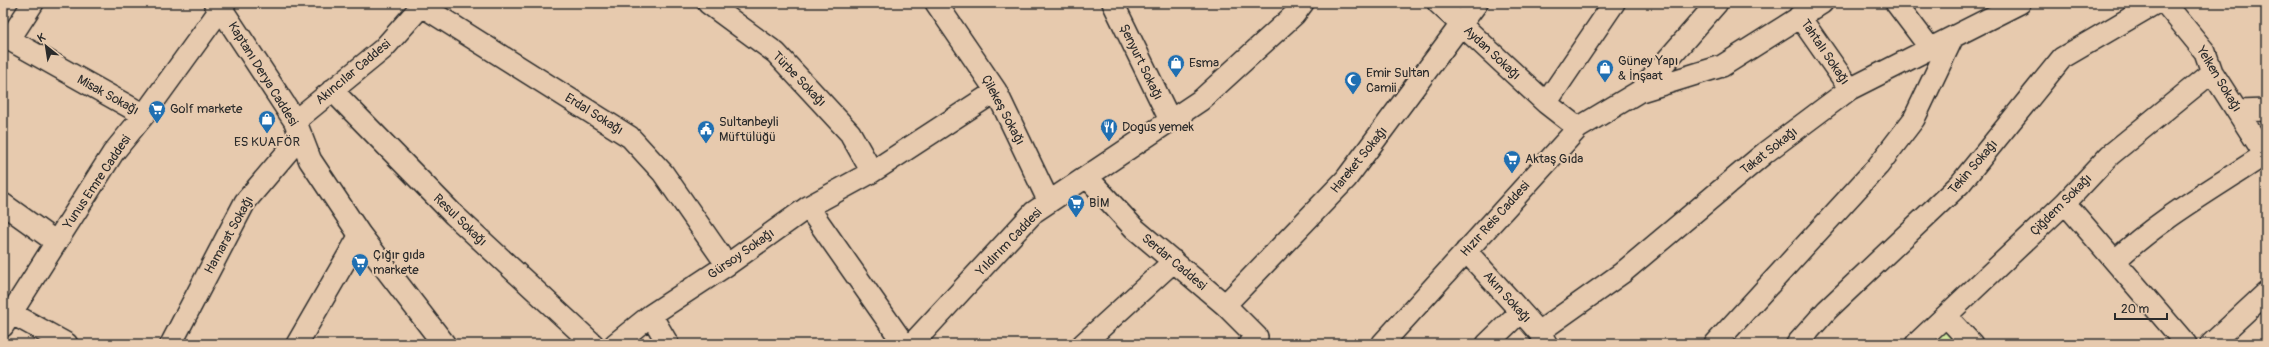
<svg xmlns="http://www.w3.org/2000/svg" width="2269" height="347" font-family="Pangolin,sans-serif">
  <style>
    .green { fill: #d2e79c; stroke: #7e8964 }
    .lines { fill: none; stroke-linecap: round; stroke-linejoin: round }
    .street-casing { stroke: #2b2b2b; stroke-width: 24 }
    .secondary-casing { stroke: #2b2b2b; stroke-width: 25 }
    .street { stroke: #e7caae; stroke-width: 21 }
    .secondary { stroke: #e7caae; stroke-width: 22 }
    .labels { text-anchor: middle; dominant-baseline: central; stroke-width: 4; stroke-linejoin: round; paint-order: stroke }
    .street-label { font-size: 13px; fill: #2b2b2b; stroke: #e7caae }
    .poi-label { font-size: 13px; fill: #2b2b2b; stroke: #e7caae; text-anchor: start }
  </style>
  <rect width="100%" height="100%" fill="#e7caae"/>
  <filter id="ink" filterUnits="userSpaceOnUse"><feTurbulence type="fractalNoise" baseFrequency=".025" numOctaves="2"/><feDisplacementMap in="SourceGraphic" scale="8" xChannelSelector="R" yChannelSelector="G"/><feConvolveMatrix kernelMatrix="1 2 1 2 8 2 1 2 1" color-interpolation-filters="sRGB"/></filter>
  <g filter="url(#ink)">
    <path class="green" d="M1945,332L1956,344H1932Z"/>
    <g class="lines">
      <g class="street-casing">
        <path id="street" d="M708,3L776,53L850,133L872,172
          M936,3L996,91L1049,202
          M1113,3L1170,120
          M1438,3L1546,103
          M1896,3L1930,48
          M2165,3L2205,52L2212,72L2260,147L2266,160
          M422,6L630,137L663,173L727,265
          M1799,16L1850,89
          M3,36L144,115
          M9,40L33,3
          M332,90L454,215L593,344
          M1641,91L1722,66L1822,3
          M2238,111L2266,110
          M295,121L383,49L424,3
          M1578,128L1546,103L1614,3
          M1087,177L1134,228L1225,305L1257,337L1249,344
          M2065,203L2186,344
          M3,204L56,242
          M808,207L904,344
          M1466,251L1539,332L1546,343
          M2115,261C2159,219 2213,189 2264,155
          M1225,305L1346,179L1477,3
          M11,313L67,344
          M651,315L668,344
          M1946,316L1972,344
          M3,326L113,153L144,115L225,3
          M1539,332L1622,273L1766,152L1850,89L2020,3
          M171,344L245,202L301,136
          M297,344L360,235
          M615,344L651,315L727,265L808,207L872,172L996,91
          M912,344L1034,212L1201,100L1294,15L1303,3
          M1083,344L1174,261
          M1382,344L1578,128L1640,91L1717,3
          M1487,344L1520,312
          M1715,344L1878,166L1914,119L1953,37
          M1797,344L1827,310L1960,184L2062,58L2156,3
          M1916,344L2065,203L2110,155L2212,72
          M2211,344L2266,293"/>
      </g>
      <g class="secondary-casing">
        <path id="secondary" d="M215,3L220,7L295,121L310,160L360,235L444,344"/>
      </g>
      <use href="#street" class="street"/>
      <use href="#secondary" class="secondary"/>
    </g>
  </g>
  <defs>
    <g id="shop-pin" transform="scale(0.9)"><path d="M0 17L-7.5 6A9.5 9.5 0 1 1 7.5 6Z" fill="#1f6fb2" stroke="#e7caae"/><path d="M-5-2.5h2.3a2.7 3.5 0 0 1 5.4 0H5L5.5 6h-11ZM-1.5-2.5h3a1.5 2.3 0 0 0-3 0Z" fill="#fff"/></g>
    <g id="mosque-pin" transform="scale(0.9)"><path d="M0 17L-7.5 6A9.5 9.5 0 1 1 7.5 6Z" fill="#1f6fb2" stroke="#e7caae"/><path d="M3.5-4.9A6 6 0 1 0 3.5 4.9A5 5 0 1 1 3.5-4.9Z" fill="#fff"/></g>
    <g id="supermarket-pin" transform="scale(0.9)"><path d="M0 17L-7.5 6A9.5 9.5 0 1 1 7.5 6Z" fill="#1f6fb2" stroke="#e7caae"/><path d="M-6-5.5h2.5l.6 2H6L4.5 2H-2.5L-4.4-4H-6ZM-1.5 3.2a1.3 1.3 0 1 0 .1 0ZM3 3.2a1.3 1.3 0 1 0 .1 0Z" fill="#fff"/></g>
    <g id="restaurant-pin" transform="scale(0.9)"><path d="M0 17L-7.5 6A9.5 9.5 0 1 1 7.5 6Z" fill="#1f6fb2" stroke="#e7caae"/><path d="M-5-6h1v4h1v-4h1v4h1v-4h1v5L-1.5 .5V6h-2V.5L-5-1ZM5-6V6H3V1.5H1.5Q1.5-4 5-6Z" fill="#fff"/></g>
    <g id="civic-pin" transform="scale(0.9)"><path d="M0 17L-7.5 6A9.5 9.5 0 1 1 7.5 6Z" fill="#1f6fb2" stroke="#e7caae"/><path d="M-.6-6.5H3V-4.5H.6V-3L4-1V1h2V6H-6V1h2V-1L-.6-3ZM-1.2 2.5V6h2.4V2.5Z" fill="#fff"/></g>
  </defs>
  <g fill-rule="evenodd">
    <use href="#shop-pin" x="1176" y="63"/>
    <use href="#shop-pin" x="1605" y="68"/>
    <use href="#mosque-pin" x="1353" y="80"/>
    <use href="#supermarket-pin" x="157" y="109"/>
    <use href="#shop-pin" x="267" y="119"/>
    <use href="#restaurant-pin" x="1109" y="127"/>
    <use href="#civic-pin" x="706" y="129"/>
    <use href="#supermarket-pin" x="1512" y="159"/>
    <use href="#supermarket-pin" x="1076" y="203"/>
    <use href="#supermarket-pin" x="360" y="262"/>
  </g>
  <g class="labels">
    <g class="street-label">
      <text transform="translate(1825 52) rotate(56)">Tahtalı Sokağı</text>
      <text transform="translate(1492 53) rotate(43)">Aydan Sokağı</text>
      <text transform="translate(1141 62) rotate(64)">Şenyurt Sokağı</text>
      <text transform="translate(353 72) rotate(-40)">Akıncılar Caddesi</text>
      <text transform="translate(263 74) rotate(58)">Kaptanı Derya Caddesi</text>
      <text transform="translate(799 79) rotate(46)">Türbe Sokağı</text>
      <text transform="translate(2219 79) rotate(59)">Yelken Sokağı</text>
      <text transform="translate(108 95) rotate(29)">Misak Sokağı</text>
      <text transform="translate(1003 110) rotate(62)">Çilekeş Sokağı</text>
      <text transform="translate(594 114) rotate(32)">Erdal Sokağı</text>
      <text transform="translate(1769 151) rotate(-38)">Takat Sokağı</text>
      <text transform="translate(1359 160) rotate(-51)">Hareket Sokağı</text>
      <text transform="translate(1973 167) rotate(-49)">Tekin Sokağı</text>
      <text transform="translate(97 182) rotate(-56)">Yunus Emre Caddesi</text>
      <text transform="translate(2061 205) rotate(-45)">Çiğdem Sokağı</text>
      <text transform="translate(1495 219) rotate(-48)">Hızır Reis Caddesi</text>
      <text transform="translate(460 220) rotate(44)">Resul Sokağı</text>
      <text transform="translate(229 235) rotate(-61)">Hamarat Sokağı</text>
      <text transform="translate(1009 242) rotate(-46)">Yıldırım Caddesi</text>
      <text transform="translate(741 254) rotate(-35)">Gürsoy Sokağı</text>
      <text transform="translate(1174 262) rotate(40)">Serdar Caddesi</text>
      <text transform="translate(1507 297) rotate(48)">Akın Sokağı</text>
    </g>
    <g class="poi-label">
      <text x="1618" y="61">Güney Yapı<tspan x="1618" dy="15">&amp; İnşaat</tspan></text>
      <text x="1189" y="63">Esma</text>
      <text x="1366" y="73">Emir Sultan<tspan x="1366" dy="15">Camii</tspan></text>
      <text x="170" y="109">Golf markete</text>
      <text x="719" y="122">Sultanbeyli<tspan x="719" dy="15">Müftülüğü</tspan></text>
      <text x="1122" y="127">Dogus yemek</text>
      <text x="267" y="142" text-anchor="middle">ES KUAFÖR</text>
      <text x="1525" y="159">Aktaş Gıda</text>
      <text x="1089" y="203">BİM</text>
      <text x="373" y="255">Çığır gıda<tspan x="373" dy="15">markete</tspan></text>
    </g>
  </g>
  <rect width="2269" height="347" fill="none" stroke="#e7caae" stroke-width="16"/>
  <rect x="8" y="8" width="2253" height="331" fill="none" stroke="#2b2b2b" stroke-width="1.5" filter="url(#ink)"/>
  <g transform="translate(46 46) rotate(330)" stroke="#e7caae" stroke-width="3" paint-order="stroke">
  <path d="M0-3L7 15L0 10L-7 15Z" fill="#2b2b2b"/>
  <text y="-6" font-size="11" font-weight="bold" text-anchor="middle" fill="#2b2b2b">K</text>
  </g>
  <path d="M2115 313v6h52v-6" fill="none" stroke="#2b2b2b" stroke-width="2"/>
  <text x="2121" y="313" font-size="12" fill="#2b2b2b" stroke="#e7caae" stroke-width="3" paint-order="stroke">20 m</text>
</svg>
